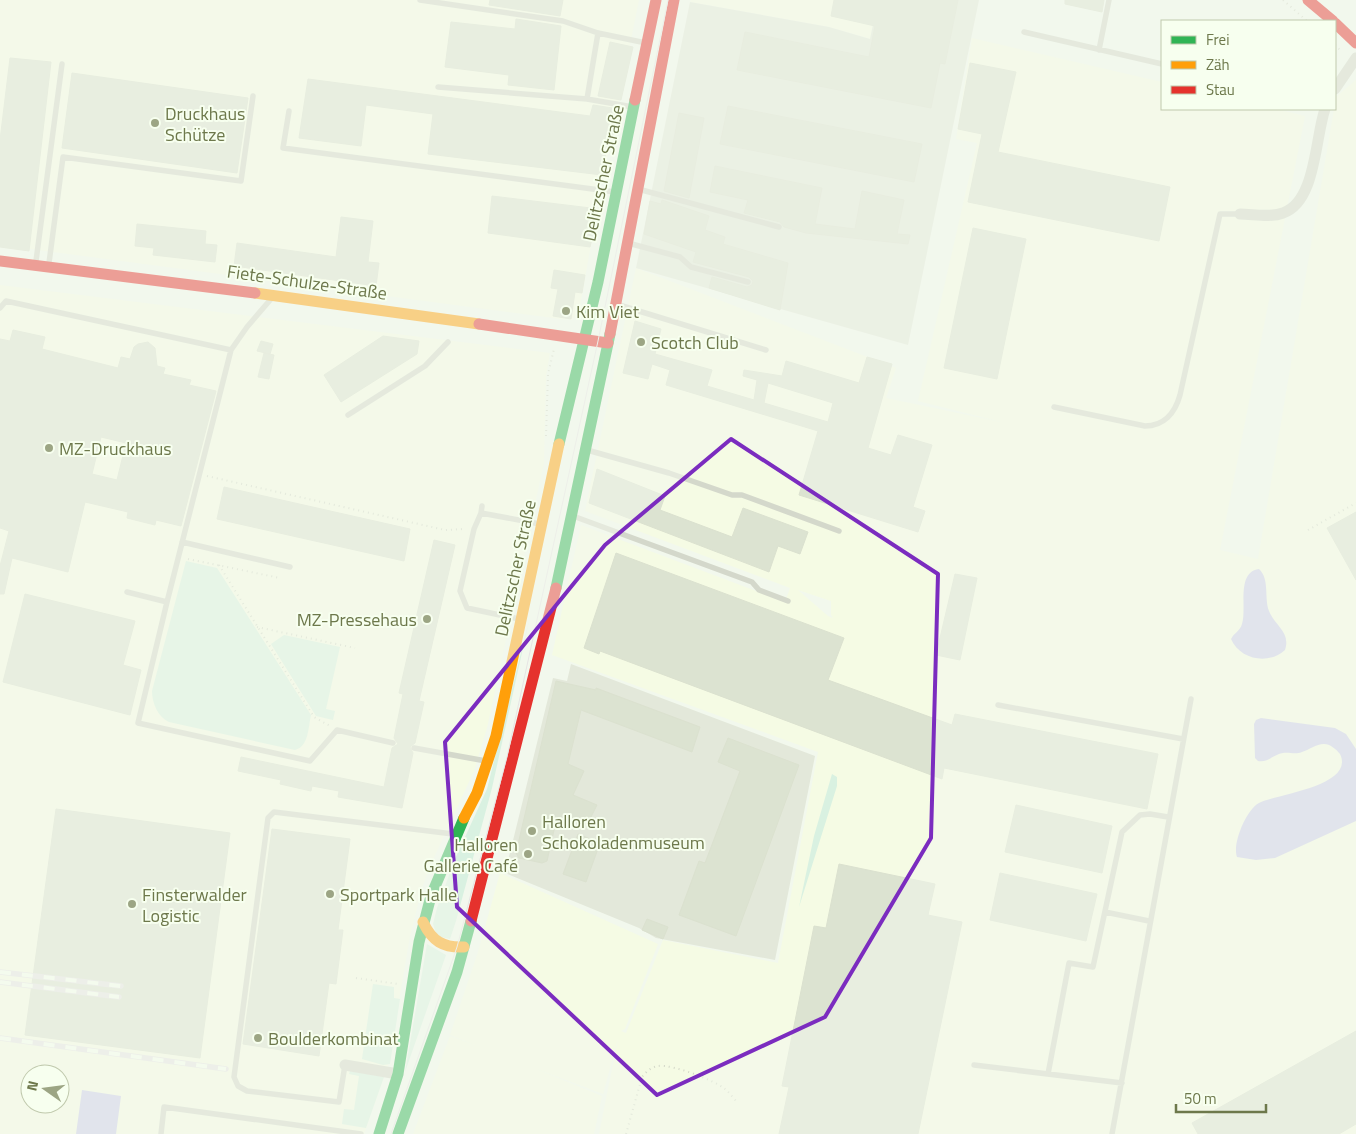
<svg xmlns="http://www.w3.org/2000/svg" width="1356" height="1134" font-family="'Titillium Web',sans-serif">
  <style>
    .commercial { fill: #f5fbe4; fill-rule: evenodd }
    .industrial { fill: #e3e8da }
    .green { fill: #d9f1e1 }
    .water { fill: #cdcdea }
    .building { fill: #dce3d1; stroke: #dbe1cf; fill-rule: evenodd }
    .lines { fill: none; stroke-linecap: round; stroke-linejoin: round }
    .path { stroke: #d3d7c8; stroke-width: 2; stroke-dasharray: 1 4; stroke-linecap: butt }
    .lane { stroke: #d4d8cb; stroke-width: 5.5 }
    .street { stroke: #d4d8cb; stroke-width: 11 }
    .fast { stroke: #30b455; stroke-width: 11 }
    .slow { stroke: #ff9f0a; stroke-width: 11 }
    .jam { stroke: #e5322d; stroke-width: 11 }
    .tram { stroke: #e6e4e4; stroke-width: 1 }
    .rail-casing { stroke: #e6e4e4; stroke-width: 5.5 }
    .rail { stroke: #f7ffef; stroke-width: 4; stroke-dasharray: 11; stroke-linecap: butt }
    .marked { fill: none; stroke: #7b2cbf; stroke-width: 4; stroke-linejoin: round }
    .poi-dot { fill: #9ca584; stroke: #f7ffef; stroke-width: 2 }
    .labels { text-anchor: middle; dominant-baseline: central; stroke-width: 4; stroke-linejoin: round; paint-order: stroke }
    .poi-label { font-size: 18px; fill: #6d784b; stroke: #f7ffef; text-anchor: start }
    .street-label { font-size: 18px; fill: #6d784b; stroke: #f7ffef }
  </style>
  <rect width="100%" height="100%" fill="#f2f8ed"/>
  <path class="commercial" d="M0,0H639L601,188L579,312L572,320L561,319L0,245Z
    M691,0H878L871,39L829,27L690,2Z
    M972,38L1162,82V109H1276L1305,116L1220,550L1258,559L1336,97L1356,80V1134H599L618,1039L603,1094L534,1068L602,1096L594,1134H413L450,1036L475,1045L450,1035L478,952L500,873L658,944L625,1029L621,1031L626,1033L663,940L778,963L818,752L552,655L581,525L785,602L790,588L585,511L636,268L896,368L886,398L1001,422L918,401L977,143L956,139ZM798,590L831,601V615L833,618L828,616Z
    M0,285L550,353L546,376L544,462L487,728L474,771L431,864L422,888L410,936L388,1066L364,1134H0ZM30,1074H60V1104H30Z"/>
  <path class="industrial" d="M878,0H979L908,345L636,268L690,2L829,27L870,39Z
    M571,664L815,756L775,960L656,938L639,928L505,873L553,678L567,681Z"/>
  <path class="green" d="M186,561L217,568L311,715C308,728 309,746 295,750L169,722C158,717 152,703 152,691Z
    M529,621L492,788L456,921L450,939L437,936L433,924L437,908L455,859L487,789Z
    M284,635L340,647L326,709L335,711L333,720L316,716L271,644Z
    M832,774L837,777V786L799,907L814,836Z
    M427,944L446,955L405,1072Z
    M373,984L394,987V998L400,999L390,1064L383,1065L362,1059Z
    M350,1071L384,1077L366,1128L342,1124L344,1109L354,1110L359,1076L349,1074Z"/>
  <path class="water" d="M1259,569C1270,579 1264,598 1269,611C1275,626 1291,632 1285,650C1269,665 1240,660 1231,639C1234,633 1240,631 1242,624C1247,608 1236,572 1259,569Z
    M1261,718L1335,728L1346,734L1356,749V821L1275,858L1256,860L1237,857C1232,844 1246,810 1259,803C1271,795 1356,787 1340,754C1336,749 1330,744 1324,744C1316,744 1309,750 1302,752C1295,755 1290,752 1283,753C1274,754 1268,763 1258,761L1255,758L1254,724L1256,720Z
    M82,1090L121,1096L116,1134H76Z"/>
  <path class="building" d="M490,0H563L560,16L489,5Z
    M834,0H958L945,64L940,63L931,108L737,70L745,32L869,57L875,26L831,16Z
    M1065,0H1104L1102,12L1065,4Z
    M516,19L561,26L554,90L508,85L509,75L445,67L451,22L515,29Z
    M610,42L633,47L621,100L598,96Z
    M10,58L51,62L29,251L0,247V140Z
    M970,63L1016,72L998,152L1170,187L1159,241L968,202L982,134L958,129Z
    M72,73L248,98L237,173L62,148Z
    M308,79L590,116L593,105L619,109L613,136L609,135L602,175L428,154L433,114L366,105L361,146L299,138Z
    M728,106L922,144L914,182L720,144Z
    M679,113L704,118L689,198L664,191Z
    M715,166L822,188L815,224L855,229L862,191L904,200L897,234L910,235L908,244L806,233L784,227L780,222L744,213L748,200L710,192Z
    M492,196L599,209L590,247L488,233Z
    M662,200L709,216L705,230L725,237L723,244L788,263L780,310L709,288L712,277L747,287L752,285L753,281L749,277L693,262L696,252L644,234L650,201L661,204Z
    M341,217L373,221L368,262L379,263L376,286L234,266L237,243L336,257Z
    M137,224L206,231L205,244L217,245L215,262L153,255L154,248L135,246Z
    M973,228L1026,239L997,379L944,368Z
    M554,270L585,275L582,293L575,292L571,319L553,316L558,289L551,288Z
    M635,321L661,329L655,354L712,370L707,386L754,400L757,380L743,376L744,370L782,376L786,361L859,383L867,357L892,364L868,448L891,455L898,435L932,445L913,507L925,511L918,532L799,495L818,431L666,385L670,370L652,364L648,379L623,373ZM768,383L833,403L828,422L764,403Z
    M13,330L45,337L42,349L118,368L121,357L130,359L134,347L138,344L148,342L155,348L157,366L165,368L163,374L191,380L189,385L216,391L181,526L156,520L155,525L127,518L128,512L85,502L68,572L12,558L4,594H0V566L9,531L0,528V339L10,341ZM101,437L126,443L117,480L92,474Z
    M383,336L419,341L417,354L341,402L324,375Z
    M261,341L273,344L270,354L257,351Z
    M264,353L274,355L269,379L258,377Z
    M597,469L665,496L660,510L732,537L743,508L808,532L800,554L778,546L769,572L589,503Z
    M224,487L410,529L404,561L217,519Z
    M1356,512V580L1327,528Z
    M434,540L455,545L419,701L424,702L415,743L410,747L413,753L402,808L338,797L339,791L312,786L311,791L280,784L281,780L238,771L241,757L384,787L392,748L398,744L394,738L403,694L399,693Z
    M616,553L844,638L828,680L952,725L955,714L1158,754L1147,809L944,768L942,779L600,651L599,654L584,648Z
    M955,574L977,578L960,660L936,655Z
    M25,594L135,621L123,665L141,670L130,715L3,682Z
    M556,681L596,690V688L700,727L692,752L581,710L568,764L584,771L573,795L597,805L585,829L557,817L547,861L542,863L519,858L516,853Z
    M728,738L799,765L736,936L679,915L699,861L705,863L740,771L718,762Z
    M1016,805L1112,826L1102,873L1005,852Z
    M56,809L230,833L200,1058L25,1035Z
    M272,829L350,839L338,930H343L336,984L329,983L319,1056L243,1044Z
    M578,834L600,843L586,882L563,874Z
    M839,864L935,884L928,915L962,922L918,1134H779L789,1087L782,1086L814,926L826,928Z
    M1000,873L1097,894L1086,941L990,920Z
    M647,919L668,927L663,939L642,930Z
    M1356,1031V1124L1339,1134H1198L1192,1123Z"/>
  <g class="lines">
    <path class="path" d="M1283,0L1307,21
      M1335,45L1340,50
      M546,436L548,374L554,349
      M207,476L445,530L464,529
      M1308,530L1356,503
      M188,559L280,578
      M219,565L314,717L330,726
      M257,627L355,648
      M356,978L398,984
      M626,1134L642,1077C646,1072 651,1067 658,1066C672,1064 714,1080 725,1089C730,1093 734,1099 738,1103"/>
    <path class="lane" d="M420,0L563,21L598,33L646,43
      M1024,32L1162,64
      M598,33L587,99L633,107
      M1099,50L1109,0
      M438,87L587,99
      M289,111L283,148L615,192
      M638,189L779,227
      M628,243L680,257L691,267L748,282
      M36,261L62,64
      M49,263L63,157L241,181L253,96
      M616,304L766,350
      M0,308L6,301L231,350L247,327L271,299
      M1054,407L1145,426C1164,426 1175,413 1180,395L1220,214H1240
      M348,415L425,366L448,342
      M587,450L669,473L732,495H742L839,531
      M482,506L481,513L540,524
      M481,513L474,529L460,591L467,608L519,619
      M573,516L752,582L759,590L788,601
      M182,542L290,567
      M127,592L167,602L231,350
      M167,602L138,723L310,761L337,730L393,743
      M998,705L1183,739
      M414,748L486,761
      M1105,912L1149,921
      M345,1065L339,1102L247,1091L238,1086L234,1077L268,818L274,812L453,834
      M974,1065L1122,1083
      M1048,1074L1069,963L1093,967L1122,832L1140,815L1150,814L1168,817
      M161,1134L164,1107L361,1134
      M1112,1134L1191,699"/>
    <path class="street" d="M1335,89L1356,58
      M1240,214C1253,214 1270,218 1283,213C1316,202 1315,138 1325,109
      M345,1065L398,1074"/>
    <path class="fast" d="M559,444L598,282L635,100
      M556,588L610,334
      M379,1134L398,1074L419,942L431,896L464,818
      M398,1134L457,972L471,921"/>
    <path class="slow" d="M255,293L479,324
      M464,818L477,793L496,736L559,444
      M423,922C432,941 443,948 464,947"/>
    <path class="jam" d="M1308,0L1333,21
      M1335,23L1356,43
      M635,100L656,0
      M0,261L255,293
      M479,324L608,343
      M610,334L674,0
      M471,921L556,588"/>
    <path class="tram" d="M391,1134L457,947L507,757L598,341L668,0"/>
    <g class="rail-casing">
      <path id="rail" d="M0,972L121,986
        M0,982L119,997
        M0,1038L226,1069"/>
    </g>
    <use href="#rail" class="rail"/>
  </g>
  <path d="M0 0H1356V1134H0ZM731,439L938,574L931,838L825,1017L657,1095L457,907L445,742L605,545Z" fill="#f2f8ed" fill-opacity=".55" fill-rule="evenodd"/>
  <path class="marked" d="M731,439L938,574L931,838L825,1017L657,1095L457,907L445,742L605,545Z"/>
  <g class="poi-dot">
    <circle cx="155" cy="123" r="5"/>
    <circle cx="566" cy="311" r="5"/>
    <circle cx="641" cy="342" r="5"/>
    <circle cx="49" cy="448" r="5"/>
    <circle cx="427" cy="619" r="5"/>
    <circle cx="532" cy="831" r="5"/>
    <circle cx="528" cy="854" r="5"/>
    <circle cx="330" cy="894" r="5"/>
    <circle cx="132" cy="904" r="5"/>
    <circle cx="258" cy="1038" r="5"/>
  </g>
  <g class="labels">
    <g class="poi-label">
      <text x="165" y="113">Druckhaus<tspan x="165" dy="21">Schütze</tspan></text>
      <text x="576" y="311">Kim Viet</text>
      <text x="651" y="342">Scotch Club</text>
      <text x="59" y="448">MZ-Druckhaus</text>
      <text x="417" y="619" text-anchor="end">MZ-Pressehaus</text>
      <text x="542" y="821">Halloren<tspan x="542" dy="21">Schokoladenmuseum</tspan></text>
      <text x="518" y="844" text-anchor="end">Halloren<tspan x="518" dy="21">Gallerie Café</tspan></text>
      <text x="142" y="894">Finsterwalder<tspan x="142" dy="21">Logistic</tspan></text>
      <text x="340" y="894">Sportpark Halle</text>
      <text x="268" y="1038">Boulderkombinat</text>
    </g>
    <g class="street-label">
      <text transform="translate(603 173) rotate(-78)">Delitzscher Straße</text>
      <text transform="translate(307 282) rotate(8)">Fiete-Schulze-Straße</text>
      <text transform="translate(515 568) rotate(-78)">Delitzscher Straße</text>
    </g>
  </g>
  <rect x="1161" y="20" width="175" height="90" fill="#f7ffef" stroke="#c0c9ad"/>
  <rect x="1171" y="36" width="25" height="8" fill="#30b455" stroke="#c0c9ad"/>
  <text x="1206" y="45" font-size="15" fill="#6d784b">Frei</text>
  <rect x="1171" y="61" width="25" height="8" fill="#ff9f0a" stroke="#c0c9ad"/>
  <text x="1206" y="70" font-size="15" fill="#6d784b">Zäh</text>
  <rect x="1171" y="86" width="25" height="8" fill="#e5322d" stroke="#c0c9ad"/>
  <text x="1206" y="95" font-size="15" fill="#6d784b">Stau</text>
  <g transform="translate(45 1089) rotate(284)"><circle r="24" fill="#f7ffef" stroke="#c0c9ad"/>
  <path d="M0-4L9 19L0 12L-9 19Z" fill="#9ca584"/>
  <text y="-8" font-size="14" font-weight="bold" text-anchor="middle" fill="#6d784b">N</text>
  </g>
  <path d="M1176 1104v8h90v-8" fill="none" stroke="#6d784b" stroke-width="2.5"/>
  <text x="1184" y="1104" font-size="15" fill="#6d784b" stroke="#f7ffef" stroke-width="4" paint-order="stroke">50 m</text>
</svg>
